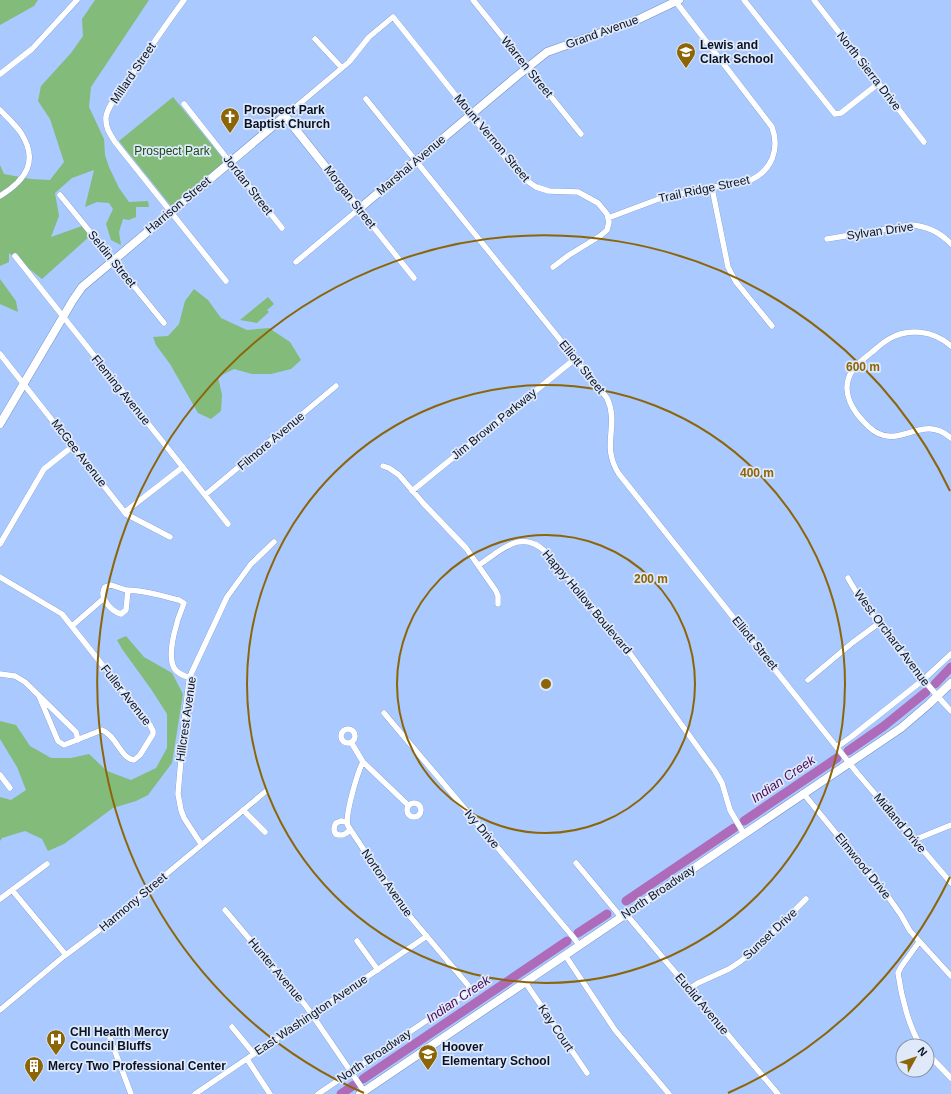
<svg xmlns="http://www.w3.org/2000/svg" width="951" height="1094" font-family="Arial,sans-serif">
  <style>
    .green { fill: #83bb7b }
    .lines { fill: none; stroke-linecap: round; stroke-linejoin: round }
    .river { stroke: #ad6bb9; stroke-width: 9 }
    .street-casing { stroke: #718ec1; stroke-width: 6 }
    .secondary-casing { stroke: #718ec1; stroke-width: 9 }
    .street { stroke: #fff; stroke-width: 5.5 }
    .secondary { stroke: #fff; stroke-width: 8 }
    .ring { fill: none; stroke: #8c6507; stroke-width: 2 }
    .labels { text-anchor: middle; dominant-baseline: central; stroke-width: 3.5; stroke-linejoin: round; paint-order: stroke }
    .street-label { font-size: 12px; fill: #081225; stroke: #dfe9fa }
    .poi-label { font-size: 12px; font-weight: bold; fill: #081225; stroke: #dfe9fa; text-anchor: start }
    .park-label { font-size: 12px; fill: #1a4a13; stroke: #dfe9fa }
    .water-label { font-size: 13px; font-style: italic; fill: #4a0954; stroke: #dfe9fa }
    .centre { fill: #8c6507; stroke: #dfe9fa; stroke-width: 2 }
    .ring-label { font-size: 12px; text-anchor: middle; font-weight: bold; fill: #8c6507; stroke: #dfe9fa; stroke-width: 3.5; stroke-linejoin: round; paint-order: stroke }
  </style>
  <rect width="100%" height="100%" fill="#a9c9ff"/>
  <path class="green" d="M0,0H38L34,6L0,25Z
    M95,0H149L91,87L89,107L104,139L105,155L109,167L119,188L129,202L148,201L149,207H136V217L129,220L123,219L119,232L121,245L111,240L106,224L113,209L109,203L97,202L85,207L94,170L72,178L55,193L59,216L51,237L82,226L90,236L42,279L9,253V262L0,266V165L4,174L31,179L50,180L64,162L50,119L38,101L41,86L71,53L83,36L82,19Z
    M173,97L225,161L171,206L119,141Z
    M0,279L16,301L18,312L0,304Z
    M194,289L208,300L221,318L247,330L269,328L290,342L301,360L291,369L271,374H252L234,369L218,377L222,395L221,411L211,419L198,413L170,364L156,345L153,337L168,336L179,324L185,301Z
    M268,297L274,304L267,310L269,312L257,323L240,320Z
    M126,636L144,657L172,673L183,694L172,763L148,795L136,801L113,808L64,844L48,851L42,839L25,831L2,838L0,841V797L11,800L26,790L17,767L0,739V721L16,725L30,746L51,758H71L89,754L107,771L131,780L156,768L167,748V714L151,689L122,649L117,640Z"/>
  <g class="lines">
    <path class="river" d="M935,684L951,667
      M848,751L884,726L926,692
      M744,821L837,758
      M626,901L734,828
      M578,933L607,914
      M363,1079L567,941
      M341,1094L354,1085"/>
    <g class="street-casing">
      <path id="street" d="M184,0C164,27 145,55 126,83C119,93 108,105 106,117C105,127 110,134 115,142L226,281
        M473,0L581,134
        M744,0L835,114L841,113L879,83
        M814,0L924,142
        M315,39L342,68
        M0,74L32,49L77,0
        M366,99L607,398C620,426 600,445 619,474L858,774L951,883
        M184,104L282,228
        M0,110C7,117 15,124 21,133C39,161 26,180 0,196
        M285,116L349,62L369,37L393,17L512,166L526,180L536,187L549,191L578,192L598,203L607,214L609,222L607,230L600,236L569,255L553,267
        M712,188L728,267L736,282L772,326
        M60,195L164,323
        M608,218L664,197L751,180C772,170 780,149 772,127L676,2
        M827,239L911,225C927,226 940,232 951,244
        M15,256L228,524
        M296,262L359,209L414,278
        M951,346C934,331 909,327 889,339C882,343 877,348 872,352C865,358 857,364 852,371C839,392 854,413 869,427C898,454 921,411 951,438
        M0,354L126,514L170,537
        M383,466L389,468L399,475L423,503L466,548L496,591L498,596V604
        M412,491L576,358
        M205,495L336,386
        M125,512L183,467
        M0,544L44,469L73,446
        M479,565C502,550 521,528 546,552L621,641L715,771L722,783L730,810L744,834
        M0,577L62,614L150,725L153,731V734L140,755L134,760C121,759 116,735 102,730L64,745L58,741L39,696
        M848,578C857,595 869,610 881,626C903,655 926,684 951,711
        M128,590L126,610L121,614C111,611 98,597 105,587L111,585L126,590C144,590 162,596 179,600L184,603C178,617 166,653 174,668C177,673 184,676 190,678
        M72,626L103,599
        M0,674L15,676L25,682L73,729L76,732L78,740
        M808,680L852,643L879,623
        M384,713L574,938L579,945
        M341 736a7 7 0 1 1 14 0a7 7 0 1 1-14 0Z
        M351,742L363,762L408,805
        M837,747L851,737L923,680L951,654
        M0,775L10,788
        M803,793L889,898L901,915L910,931L951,976
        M407 810a7 7 0 1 1 14 0a7 7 0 1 1-14 0Z
        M243,810L265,832
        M346,822L341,821L336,823C333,828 333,836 341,835C345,835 348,832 350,830
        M914,840L951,825
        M201,844L184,818L181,810L178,794L185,713L189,681L191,674L227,597L251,564L274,542
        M576,863L621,917
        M12,890L66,955
        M0,899L47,864
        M225,910L306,1006L364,1091
        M626,914L778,1094
        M357,941L378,970
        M919,942L901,967L898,973C901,995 909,1028 921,1046
        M565,955L615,1030L669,1094
        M525,982L587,1073
        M689,989L698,983L729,969L741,961L758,947L806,899
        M0,1010L63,957L99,930L265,792
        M232,1027L254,1054
        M110,1038L131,1094
        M927,1053L951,1078
        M247,1059L270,1094
        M195,1094L427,936
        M318,1094L470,991L468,985L402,907L348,826C344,817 358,771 363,762"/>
    </g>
    <g class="secondary-casing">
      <path id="secondary" d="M0,424L73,300L82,287L285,116L359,209L517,76L547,52L637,20L679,0
        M360,1094L901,728L929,704L951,683"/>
    </g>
    <use href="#street" class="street"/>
    <use href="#secondary" class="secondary"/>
  </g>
  <g class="ring">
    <circle cx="546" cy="684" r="149"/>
    <circle cx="546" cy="684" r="299"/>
    <path d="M950 877A448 448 0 0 1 728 1093M364 1093A448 448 0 1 1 950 491"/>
  </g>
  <defs>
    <g id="school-pin" transform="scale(1)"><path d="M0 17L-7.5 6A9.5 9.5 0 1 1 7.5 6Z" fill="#8c6507" stroke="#dfe9fa"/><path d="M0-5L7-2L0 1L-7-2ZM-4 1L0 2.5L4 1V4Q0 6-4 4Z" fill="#fff"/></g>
    <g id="church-pin" transform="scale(1)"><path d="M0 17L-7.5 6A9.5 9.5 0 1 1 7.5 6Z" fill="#8c6507" stroke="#dfe9fa"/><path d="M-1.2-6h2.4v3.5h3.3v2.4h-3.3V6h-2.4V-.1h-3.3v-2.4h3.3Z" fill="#fff"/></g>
    <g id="hospital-pin" transform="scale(1)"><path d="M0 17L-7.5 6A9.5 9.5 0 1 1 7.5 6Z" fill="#8c6507" stroke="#dfe9fa"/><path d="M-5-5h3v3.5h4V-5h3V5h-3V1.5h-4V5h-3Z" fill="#fff"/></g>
    <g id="building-pin" transform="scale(1)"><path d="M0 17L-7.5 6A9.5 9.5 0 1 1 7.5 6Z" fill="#8c6507" stroke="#dfe9fa"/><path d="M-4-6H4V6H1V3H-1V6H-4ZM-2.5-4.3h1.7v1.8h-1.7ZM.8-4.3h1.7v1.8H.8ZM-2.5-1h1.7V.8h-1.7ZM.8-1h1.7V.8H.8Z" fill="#fff"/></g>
  </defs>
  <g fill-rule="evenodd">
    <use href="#school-pin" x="686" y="52"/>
    <use href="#church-pin" x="230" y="117"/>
    <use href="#hospital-pin" x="56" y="1039"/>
    <use href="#school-pin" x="428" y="1054"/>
    <use href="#building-pin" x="34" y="1066"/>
  </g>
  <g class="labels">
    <g class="street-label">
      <text transform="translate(602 32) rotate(-20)">Grand Avenue</text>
      <text transform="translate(527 67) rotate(51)">Warren Street</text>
      <text transform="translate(869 71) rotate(52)">North Sierra Drive</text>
      <text transform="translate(133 73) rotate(-56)">Millard Street</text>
      <text transform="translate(492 138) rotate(50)">Mount Vernon Street</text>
      <text transform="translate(411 165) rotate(-40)">Marshal Avenue</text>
      <text transform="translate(248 185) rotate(52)">Jordan Street</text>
      <text transform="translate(704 189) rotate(-12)">Trail Ridge Street</text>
      <text transform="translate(350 197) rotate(52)">Morgan Street</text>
      <text transform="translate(178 205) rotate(-40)">Harrison Street</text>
      <text transform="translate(880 231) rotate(-8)">Sylvan Drive</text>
      <text transform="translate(112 259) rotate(51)">Seldin Street</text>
      <text transform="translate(582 367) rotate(51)">Elliott Street</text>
      <text transform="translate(121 390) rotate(51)">Fleming Avenue</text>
      <text transform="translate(494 424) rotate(-39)">Jim Brown Parkway</text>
      <text transform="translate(271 441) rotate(-40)">Filmore Avenue</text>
      <text transform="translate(79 453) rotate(52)">McGee Avenue</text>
      <text transform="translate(587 602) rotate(50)">Happy Hollow Boulevard</text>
      <text transform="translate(892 638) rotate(53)">West Orchard Avenue</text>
      <text transform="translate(755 643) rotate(51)">Elliott Street</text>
      <text transform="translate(126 695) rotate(52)">Fuller Avenue</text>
      <text transform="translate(186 719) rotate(-82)">Hillcrest Avenue</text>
      <text transform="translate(900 823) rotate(50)">Midland Drive</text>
      <text transform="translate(482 829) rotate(50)">Ivy Drive</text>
      <text transform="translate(863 866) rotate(51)">Elmwood Drive</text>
      <text transform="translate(387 883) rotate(55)">Norton Avenue</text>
      <text transform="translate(658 892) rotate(-34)">North Broadway</text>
      <text transform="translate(133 902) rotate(-40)">Harmony Street</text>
      <text transform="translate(770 934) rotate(-43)">Sunset Drive</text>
      <text transform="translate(276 970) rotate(50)">Hunter Avenue</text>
      <text transform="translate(702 1004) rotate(50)">Euclid Avenue</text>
      <text transform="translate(311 1015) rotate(-34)">East Washington Avenue</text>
      <text transform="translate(556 1028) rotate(56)">Kay Court</text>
      <text transform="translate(374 1056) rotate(-34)">North Broadway</text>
    </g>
    <g class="poi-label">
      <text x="700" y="45">Lewis and<tspan x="700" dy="14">Clark School</tspan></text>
      <text x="244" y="110">Prospect Park<tspan x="244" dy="14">Baptist Church</tspan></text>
      <text x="70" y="1032">CHI Health Mercy<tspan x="70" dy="14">Council Bluffs</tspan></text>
      <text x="442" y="1047">Hoover<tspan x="442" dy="14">Elementary School</tspan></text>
      <text x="48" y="1066">Mercy Two Professional Center</text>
    </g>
    <g class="park-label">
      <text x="172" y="151">Prospect Park</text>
    </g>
    <g class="water-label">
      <text transform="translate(783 779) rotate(-34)">Indian Creek</text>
      <text transform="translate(458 999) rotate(-34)">Indian Creek</text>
    </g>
  </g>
  <circle cx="546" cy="684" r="6" class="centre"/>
  <g class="ring-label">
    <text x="863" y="371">600 m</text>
    <text x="757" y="477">400 m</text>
    <text x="651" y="583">200 m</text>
  </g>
  <g transform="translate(915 1058) rotate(50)"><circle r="19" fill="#dfe9fa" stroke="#8993a5"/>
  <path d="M0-3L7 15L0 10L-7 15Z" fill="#8c6507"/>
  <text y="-6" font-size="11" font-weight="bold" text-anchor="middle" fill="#081225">N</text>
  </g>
</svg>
